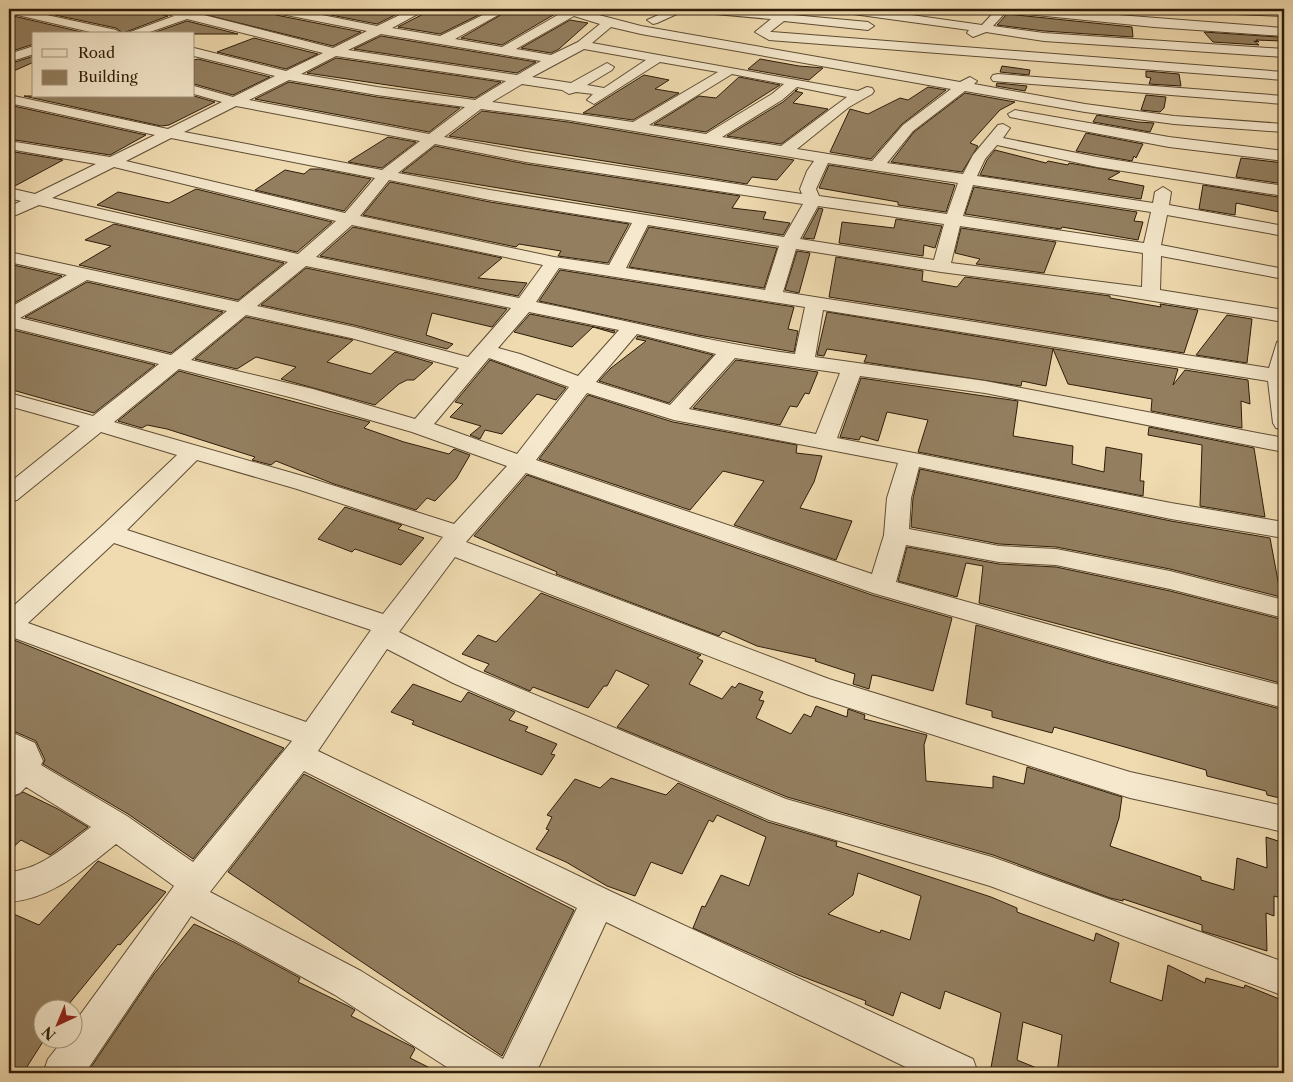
<svg xmlns="http://www.w3.org/2000/svg" width="1293" height="1082" font-family="'Libre Caslon Text',serif">
  <style>
    .building { fill: #937f60; stroke: #2e1c09; fill-rule: evenodd }
    .lines { fill: none; stroke-linecap: round; stroke-linejoin: round }
    .minor-casing { stroke: #5e4c33; stroke-width: 2 }
    .minor { fill: #f5e8cc; fill-rule: evenodd }
  </style>
  <rect width="100%" height="100%" fill="#f0dbb0"/>
  <filter id="stains"><feTurbulence type="fractalNoise" baseFrequency=".004" numOctaves="4"/><feColorMatrix values="0 0 0 0 .2 0 0 0 0 .09 0 0 0 0 .02 0 0 0 .5 -.17"/></filter>
  <radialGradient id="worn" r=".72"><stop offset=".6" stop-color="#630" stop-opacity="0"/><stop offset="1" stop-color="#630" stop-opacity=".3"/></radialGradient>
  <path class="building" d="M27,9H140L168,16L123,33L116,28Z
    M182,9H268L276,15L361,32L333,46Z
    M300,9H352L374,13L382,9L405,10L377,24Z
    M433,9H491L440,34L398,27Z
    M511,9L555,14L502,45L461,38Z
    M1007,14L1132,27L1133,37L1044,31L997,25Z
    M9,15L90,34H34V44L9,52Z
    M570,20L588,23L559,49L551,53L521,48Z
    M187,21L238,34H150Z
    M1204,32L1278,37L1282,41L1256,40L1259,42L1254,41L1259,45L1213,42Z
    M381,36L536,62L517,73L354,49Z
    M254,38L318,54L286,69L217,52Z
    M34,56V62L9,73V64Z
    M336,58L501,82L475,98L307,73Z
    M198,59L270,77L233,95L194,84V60Z
    M760,59L799,66L823,68L809,80L748,69Z
    M1002,66L1030,70L1029,75L1000,72Z
    M1146,71L1179,74L1181,86L1149,84L1151,78L1146,77Z
    M644,75L669,80L655,89L679,93L633,120L583,113Z
    M739,77L780,85L706,132L654,124L699,96L716,98Z
    M289,82L377,97L460,108L429,132L255,99Z
    M997,83L1027,86L1025,91L996,86Z
    M928,87L946,90L902,124L871,159L830,152L850,109L868,114L900,98L908,100Z
    M798,89L795,91L803,93L793,103L828,109L781,144L727,136L783,102Z
    M965,93L1015,102L1000,110L970,143L978,146L962,172L891,162L914,132Z
    M1146,95L1166,97L1164,108L1160,112L1141,110Z
    M24,96H194L215,102L169,125L161,126Z
    M9,105L146,135L110,155L9,139Z
    M482,111L568,122L794,160L777,180L752,177L747,184L449,136Z
    M1097,115L1138,122L1154,123L1150,132L1093,122Z
    M1086,133L1143,144L1136,158L1134,156L1132,161L1076,151Z
    M388,137L416,142L382,168L348,162Z
    M435,146L526,164L740,196L732,208L766,212L763,219L790,223L783,235L402,172Z
    M995,150L1046,163L1048,161L1068,165L1069,163L1120,172L1108,179L1144,186L1141,199L980,175L987,160Z
    M9,151L63,160L13,187L9,186Z
    M1241,158L1284,163V184L1236,177Z
    M829,165L955,185L946,212L898,205V202L819,188Z
    M310,169H320L371,179L344,211L255,190L285,170L304,174Z
    M390,182L490,202L629,224L608,263L558,256L561,251L519,244L516,247L363,215Z
    M1203,185L1284,198V213L1236,203L1235,215L1199,209Z
    M974,187L1137,212L1134,221L1143,222L1138,240L1062,227L1061,229L965,214Z
    M196,189L332,222L297,252L97,205L118,192L169,203Z
    M819,208L823,209L814,239L803,238Z
    M896,219L942,226L935,248L924,245L923,256L839,243L842,222L894,228Z
    M114,224L284,263L238,300L79,265L111,246L85,240Z
    M353,227L502,258L478,278L527,283L518,296L320,256Z
    M649,227L777,248L764,288L629,267Z
    M961,228L1056,242L1044,273L976,264L980,259L955,253Z
    M797,251L810,253L799,293L785,290Z
    M836,257L923,271L922,281L957,287L965,277L1110,296V298L1161,307L1160,304L1198,310L1184,353L829,297Z
    M9,264L62,276L9,306Z
    M306,268L507,309L492,327L432,313L426,335L453,344L447,349L354,325L261,305Z
    M560,270L794,307L788,329L798,331L794,352L698,335L539,301Z
    M87,282L223,312L171,353L25,317Z
    M827,312L1178,369L1173,385L1185,370L1248,380L1250,404L1241,401L1242,428L1151,411L1152,399L1068,384L1053,349L1046,386L1022,381L1021,386L864,362L867,355L827,349L824,356L817,355Z
    M530,314L615,331L614,333L593,327L572,347L514,332Z
    M1227,315L1252,319L1247,363L1196,355Z
    M246,317L353,340L327,362L371,374L395,352L433,363L414,380H407L399,384L375,405L281,379L296,367L256,357L237,369L195,359Z
    M9,329L155,365L94,413L9,389Z
    M638,336L713,355L669,403L599,381L611,368L646,341L636,339Z
    M490,360L566,388L556,400L537,394L502,434L485,430L480,439L470,435L481,426L450,417L463,404L455,402Z
    M736,360L818,372L809,394L805,393L797,407L790,406L780,425L693,408Z
    M179,371L370,422L364,428L404,442L449,454L454,449L470,455L456,479L435,501L427,498L416,510L334,484L276,461L271,465L252,460L255,457L167,429L147,425L142,428L118,421Z
    M861,378L1018,401L1013,436L1073,446L1072,464L1104,472L1106,447L1142,454L1140,481H1144L1143,496L918,452L928,420L887,412L878,441L861,436L859,440L840,437Z
    M588,395L673,422L797,445L796,453L822,456L814,482L800,508L852,521L836,560L734,525L764,481L723,471L690,510L539,459Z
    M1149,427L1254,448L1265,517L1200,506L1202,445L1148,435Z
    M920,469L1171,521L1270,538L1281,597L1170,569L1056,547L999,544L911,527L913,498Z
    M527,475L872,595L952,618L933,691L878,676L872,675L869,689L853,684L855,674L815,661L816,659L757,646L723,631L719,636L556,574L557,572L474,536Z
    M345,507L402,525L398,529L424,538L401,565L355,549L352,552L318,539Z
    M907,547L999,564L1056,567L1170,591L1284,620V684L979,603L983,566L966,563L957,597L898,581Z
    M541,593L701,655L697,658L703,661L689,684L722,699L732,686L735,688L739,683L763,692L759,700L764,701L756,718L791,734L804,714L811,717L816,706L847,717L848,709L865,715L864,719L927,735L924,745L926,781L993,788V776L1024,784L1027,767L1122,797L1119,818L1110,846L1201,877V880L1234,890L1237,858L1267,868L1266,837L1284,843V899L1274,896V916L1266,913L1267,951L1202,931V925L1123,899V901L1110,898L993,855L787,797L617,727L649,685L616,670L607,686H604L588,708L533,687L530,691L484,671L489,664L462,654L478,635L496,642Z
    M976,625L1108,663L1284,710V799L1267,795L1266,791L1207,776L1206,770L1054,727L1052,733L992,717V711L966,704Z
    M9,638L284,748L193,859L128,814L43,764L45,760L36,741L9,729Z
    M413,684L461,702L468,692L515,712L509,720L528,727L525,731L557,744L551,754L555,755L542,775L412,724L414,721L391,712Z
    M304,774L574,910L502,1056L228,872Z
    M611,778L666,795L678,783L768,822L837,842L836,846L991,897L1017,908V912L1094,941L1096,933L1119,943L1110,982L1162,1001L1168,965L1205,983L1206,978L1244,988L1245,985L1284,1001V1073H1057L1062,1035L1023,1022L1017,1060L1049,1073H990L1001,1013L945,991L940,1009L901,992L893,1016L865,1004L866,1001L798,975L693,928L702,906L705,907L721,875L749,886L766,837L717,815L713,822L709,820L682,874L651,862L635,896L607,886L566,862L536,849L549,830L546,829L552,817L547,815L575,779L600,788ZM858,873L921,896L910,940L881,930L880,933L828,914L853,895Z
    M23,792L58,809L88,827L50,855L21,840L9,851V799Z
    M98,861L166,892L120,945L118,944L64,1010H42L44,1040L23,1073H9V912L39,925Z
    M194,924L236,943L300,978L298,982L348,1006L355,1010L351,1016L413,1047L415,1049L410,1058L440,1073H87L154,974Z"/>
  <g class="lines">
    <g class="minor-casing">
      <path id="minor" d="M9,9H19L116,30L122,34H99L9,13Z
        M154,9L188,11L333,48L367,31L276,13L270,9H292L377,26L412,9H427L392,28L440,36L495,9H509L455,39L502,47L563,12L559,9H576L641,26L960,82L970,77L977,81L974,84L1085,104L1174,116L1284,124V132L1174,124L1085,112L965,91L913,131L887,163L963,174L973,155L998,125L1003,124L1010,128L1003,138L1097,157L1284,186V196L1097,167L997,145L985,159L977,176L1153,203L1155,192L1163,187L1171,192L1169,205L1284,226V236L1167,215L1161,245L1284,269V279L1161,256L1160,290L1284,310V322L1110,294L941,272L796,249L783,292L1269,368L1277,342L1284,340V430L1276,428L1273,423L1268,381L823,310L815,357L985,381L1284,438V452L985,393L860,376L837,438L1171,503L1284,522V538L1171,519L919,467L911,498L909,529L999,546L1056,549L1170,571L1284,600V618L1170,589L1056,565L999,562L906,545L896,582L1108,641L1284,686V708L1108,661L873,593L526,473L466,542L829,679L1130,772L1284,806V832L1130,798L809,695L455,557L399,632L473,669L786,799L992,857L1284,962V996L990,886L769,820L453,683L387,649L318,751L610,891L973,1059L978,1073H918L606,922L536,1073H456L335,995L191,916L85,1073H43L48,1059L63,1040H72V1026L174,886L116,844C83,870 52,899 9,902V872C42,869 65,846 91,827L26,787L20,793L9,797V765L13,761L9,758V731L35,743L43,761L41,765L127,816L193,862L292,741L9,636V610L101,527L177,455L101,432L17,500L9,502V483L80,426L9,406V393L93,416L159,364L9,327V308L67,275L9,262V252L238,302L288,262L39,205L9,218V207L21,201L9,198V188L35,194L96,164L9,149V141L110,157L155,135L9,103V95L168,129L222,102L194,94V86L233,97L275,76L194,56V48L286,71L323,53L187,19L144,34H125L174,16L156,11ZM574,16L600,24L578,42L551,55L516,49ZM611,27L641,34L951,89L903,125L872,161L797,149L849,107L872,94L874,91L872,88L867,87L858,91L592,43ZM381,34L541,61L517,75L348,50ZM584,49L646,60L604,88L587,85L612,70L614,67L607,63L571,83L532,77ZM336,56L506,81L475,100L377,87L301,74ZM660,62L718,72L633,122L492,102L522,84L562,90L569,94L576,92L593,94L587,100L594,104ZM732,74L784,84L772,94L706,134L649,125ZM289,80L377,95L465,107L429,134L249,100ZM797,87L847,97L781,146L722,137L782,100ZM236,106L420,141L382,170L184,132ZM481,109L568,120L814,161L807,171L800,189L802,194L526,152L444,137ZM171,138L375,178L345,213L126,161ZM435,144L526,162L803,204L784,237L490,190L398,173ZM828,163L958,183L947,214L819,196L816,189ZM114,167L336,221L298,254L52,198ZM389,180L490,200L632,223L609,265L554,257L360,216ZM973,185L1151,212L1144,243L963,216ZM818,206L944,224L934,260L800,239ZM352,225L543,265L519,298L316,257ZM648,225L779,246L765,290L626,268ZM960,226L1143,253L1142,287L951,263ZM306,266L511,308L468,357L354,327L257,306ZM559,268L805,307L795,354C708,342 622,319 536,302ZM87,280L227,311L171,355L20,318ZM529,312L619,330L578,376L520,354L498,348ZM246,315L351,338L459,368L415,419L313,389L191,360ZM637,334L716,354L670,405L596,382ZM489,358L569,387L517,454L434,424ZM735,358L840,373L816,434L689,409ZM179,369L297,399L412,432L507,466L454,524L313,479L114,422ZM587,393L674,420L898,463L887,498L884,535L872,574L536,460ZM197,460L297,489L443,537L383,614L127,530ZM114,543L371,630L306,722L28,623ZM304,771L577,908L503,1059L361,971L210,892Z
        M672,9H688L657,23L653,24L647,20Z
        M698,9H736L779,13L786,9H799L793,15L868,22L874,26L868,30L784,21L770,32H772L1284,72V80L769,40L755,32L771,19L704,13Z
        M840,9H869L982,25L997,9H1041L1284,28V36L1154,27L1006,12L993,26L1044,33L1284,49V57L1044,41L986,32L973,37L967,33L969,30L846,13Z
        M1203,9H1284V16L1209,13Z
        M34,46V54L9,62V54Z
        M998,74L1284,96V104L993,81L991,78L993,75Z
        M1015,110L1169,137L1284,151V161L1169,147L1010,117L1008,114Z"/>
    </g>
    <use href="#minor" class="minor"/>
  </g>
  <rect width="1293" height="1082" fill="none" stroke="#f0dbb0" stroke-width="30"/>
  <rect x="10" y="10" width="1273" height="1062" fill="none" stroke="#2e1c09" stroke-width="2.5"/>
  <rect x="15" y="15" width="1263" height="1052" fill="none" stroke="#2e1c09"/>
  <rect x="32" y="32" width="162" height="65" fill="#f5e8cc" stroke="#a5967e"/>
  <rect x="42" y="49" width="25" height="8" fill="#f5e8cc" stroke="#a5967e"/>
  <text x="78" y="58" font-size="15" fill="#2e1c09">Road</text>
  <rect x="42" y="70" width="25" height="15" fill="#937f60" stroke="#a5967e"/>
  <text x="78" y="82" font-size="15" fill="#2e1c09">Building</text>
  <g transform="translate(58 1024) rotate(224)"><circle r="24" fill="#f5e8cc" stroke="#a5967e"/>
  <path d="M0-4L9 19L0 12L-9 19Z" fill="#8f2418"/>
  <text y="-8" font-size="14" font-weight="bold" text-anchor="middle" fill="#2e1c09">N</text>
  </g>
  <rect width="100%" height="100%" filter="url(#stains)"/>
  <rect width="100%" height="100%" fill="url(#worn)"/>
</svg>
